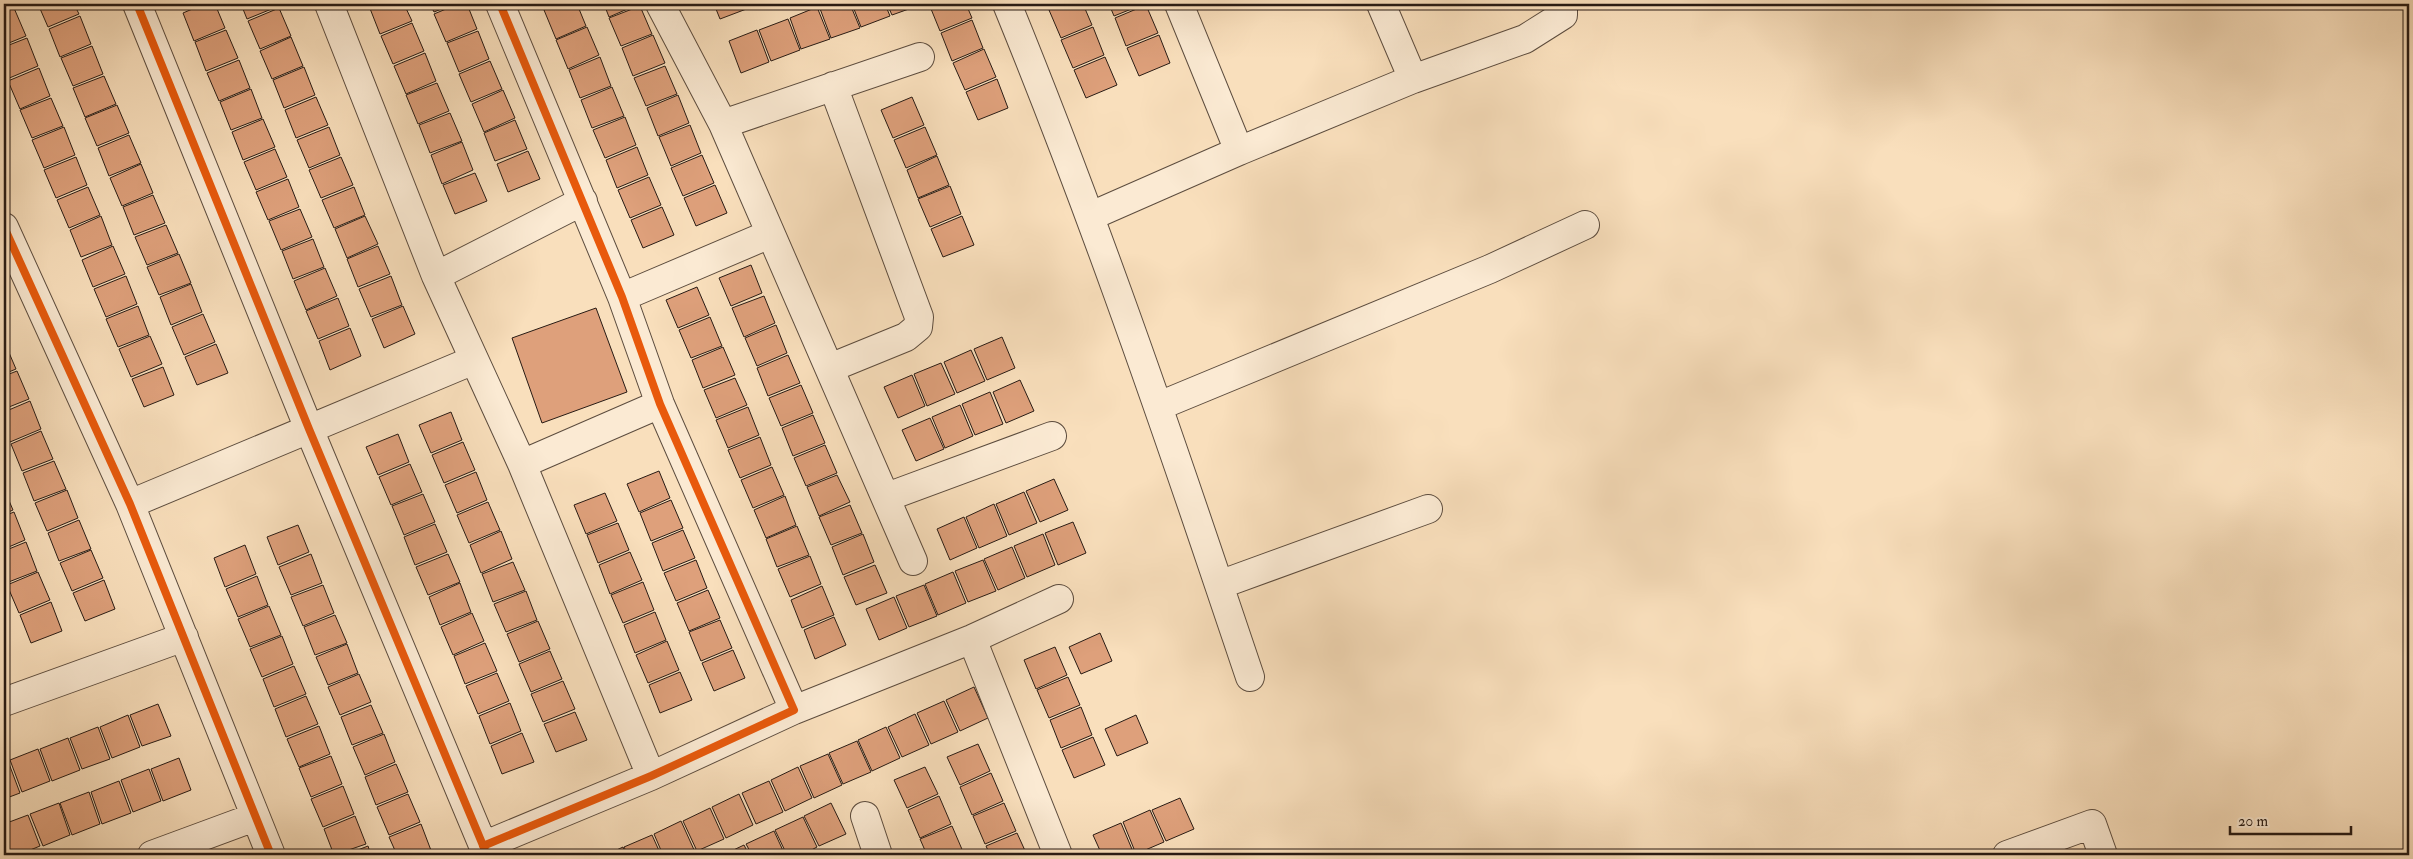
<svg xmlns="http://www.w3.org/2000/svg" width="2413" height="859" font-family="'IM FELL Double Pica',serif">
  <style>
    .building { fill: #dea07b; stroke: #281b14 }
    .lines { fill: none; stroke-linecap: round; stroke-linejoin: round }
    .minor-casing { stroke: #5c4c3e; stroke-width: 30 }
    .minor { stroke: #fbead3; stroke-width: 28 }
    .cycleway-casing { stroke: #fbead3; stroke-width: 11 }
    .cycleway { stroke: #e8590c; stroke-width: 8 }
  </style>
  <rect width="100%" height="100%" fill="#f9dfbc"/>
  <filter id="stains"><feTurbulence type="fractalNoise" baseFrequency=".004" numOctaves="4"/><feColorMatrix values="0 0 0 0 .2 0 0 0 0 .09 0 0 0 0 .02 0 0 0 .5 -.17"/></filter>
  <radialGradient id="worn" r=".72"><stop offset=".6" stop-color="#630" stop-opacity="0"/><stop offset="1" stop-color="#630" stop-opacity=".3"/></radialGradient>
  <path class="building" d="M38,4H74L79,14L48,27Z
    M204,4H215L225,28L194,41L183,13Z
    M241,4H278L279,6L247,19Z
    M375,4H404L412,21L380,34L369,6Z
    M430,4H454L434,12Z
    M458,4H467L477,29L446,42L434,14Z
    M561,4H577L586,26L556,39L544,10Z
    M604,4H639L609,17Z
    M714,4H747L749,8L720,19Z
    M826,4H850L860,28L831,38L819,6Z
    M852,4H885L890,16L861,27Z
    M887,4H919L920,5L892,15Z
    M929,4H966L972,18L940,31Z
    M1064,4H1083L1092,25L1061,38L1049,10Z
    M1109,4H1144L1114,16Z
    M1146,5L1158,33L1126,46L1115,18Z
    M640,6L652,34L621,46L609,18Z
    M817,7L830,39L801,49L790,18Z
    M14,8L26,36L4,45V12Z
    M279,8L291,36L260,49L248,21Z
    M80,16L91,44L60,57L49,29Z
    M788,19L800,50L771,61L759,30Z
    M972,20L983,48L952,61L941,33Z
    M412,23L424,51L393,64L381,36Z
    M587,27L599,55L568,69L556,40Z
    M1093,27L1104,55L1073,68L1061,40Z
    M226,30L238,58L206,71L195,42Z
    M757,30L769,62L741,73L729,41Z
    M478,31L489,59L459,72L447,43Z
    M653,35L665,63L633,76L622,48Z
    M1159,35L1170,63L1139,76L1127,48Z
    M291,37L303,66L272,79L260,51Z
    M27,38L38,66L7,79L4,71V47Z
    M92,46L103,74L73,86L61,58Z
    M984,49L996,77L965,90L953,63Z
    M425,53L436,81L406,94L394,66Z
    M600,57L611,86L580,98L569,70Z
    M1105,57L1117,85L1086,98L1074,70Z
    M239,60L250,88L219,101L207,73Z
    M490,61L502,89L471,102L459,74Z
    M665,66L677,94L646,106L634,78Z
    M304,67L315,95L284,108L273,80Z
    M39,68L50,96L20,109L8,81Z
    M104,76L116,104L85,117L73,88Z
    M997,79L1008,108L978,120L966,92Z
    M437,83L449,111L418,124L406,95Z
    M612,87L624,116L592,128L581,100Z
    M251,89L262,118L231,130L220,102Z
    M503,90L515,118L484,132L472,104Z
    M678,95L689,123L658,136L647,108Z
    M316,97L328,125L296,138L285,110Z
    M912,97L924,125L893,138L881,110Z
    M51,98L63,126L32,138L20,110Z
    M117,105L129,133L97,146L85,118Z
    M450,113L462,141L430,153L419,125Z
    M625,117L636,145L605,158L593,130Z
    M263,119L275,147L243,160L232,132Z
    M515,120L527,149L495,161L484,133Z
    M690,125L701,153L671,166L659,137Z
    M64,127L75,155L44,168L32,140Z
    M329,127L340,155L309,168L297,140Z
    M925,127L937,155L906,168L894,140Z
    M129,135L141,163L109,176L98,148Z
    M462,142L473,170L442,184L431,155Z
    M637,147L648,175L617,188L606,160Z
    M275,149L287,177L256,190L244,162Z
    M528,151L540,179L508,192L497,164Z
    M702,155L714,183L683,196L671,168Z
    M937,156L949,185L918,198L907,170Z
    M76,157L87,185L56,198L44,170Z
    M341,157L353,185L321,198L309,170Z
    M141,164L153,193L122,206L110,178Z
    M475,173L487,201L455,214L443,185Z
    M649,177L661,205L630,218L618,190Z
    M288,179L299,207L268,220L256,192Z
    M715,185L727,213L696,226L684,198Z
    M950,186L961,214L930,227L918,199Z
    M88,187L100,215L69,228L57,200Z
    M354,187L365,215L334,228L322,200Z
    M153,195L165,223L134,235L123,207Z
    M662,207L674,235L643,248L631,220Z
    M300,209L312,237L281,250L269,221Z
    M101,216L112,245L81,257L70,230Z
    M365,216L378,244L347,258L335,229Z
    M962,216L974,245L943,257L931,229Z
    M166,225L178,253L147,265L135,237Z
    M313,239L324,267L293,279L282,251Z
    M113,246L125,274L93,287L82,260Z
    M378,246L390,274L358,287L347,259Z
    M179,254L191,283L159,295L147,267Z
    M751,265L762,293L731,306L719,278Z
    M325,268L337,296L306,310L294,281Z
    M126,276L137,304L106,317L94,289Z
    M391,276L402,305L371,317L359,289Z
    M191,284L202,312L171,325L160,297Z
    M697,287L709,315L678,328L666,300Z
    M764,296L775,323L744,337L732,308Z
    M338,298L349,326L318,339L306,311Z
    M138,306L149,335L118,347L106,319Z
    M403,306L415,334L384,348L372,319Z
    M596,308L627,392L542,423L512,338Z
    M203,314L215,342L184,355L172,327Z
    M710,317L722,346L691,358L679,330Z
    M776,325L787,353L757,366L745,338Z
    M350,328L361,356L330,370L319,341Z
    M150,336L162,364L131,377L119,349Z
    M1002,337L1015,368L987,380L974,349Z
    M4,341L16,369L4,374Z
    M216,344L228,373L197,385L185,357Z
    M723,347L735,375L703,388L692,360Z
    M971,350L985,381L957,393L944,362Z
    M788,355L800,383L768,396L757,368Z
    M941,363L955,394L927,406L914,374Z
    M163,367L174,395L144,407L132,379Z
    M17,371L29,399L4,409V376Z
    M912,375L925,406L898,418L884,387Z
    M735,378L747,405L716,418L704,390Z
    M1020,380L1034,411L1006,423L993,392Z
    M801,385L813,413L781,426L769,398Z
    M990,392L1003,424L975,435L962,404Z
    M30,401L41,429L10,442L4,427V412Z
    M960,405L973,436L945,448L932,417Z
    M748,407L759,435L728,448L716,420Z
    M451,412L462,440L431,453L419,425Z
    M813,415L825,443L793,456L782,428Z
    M930,418L944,449L916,461L902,430Z
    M41,431L53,459L22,471L11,444Z
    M398,434L409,462L378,475L366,447Z
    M760,437L771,465L740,478L728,450Z
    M463,442L475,470L444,483L432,455Z
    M825,445L837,473L806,486L794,458Z
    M54,461L66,489L34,501L23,473Z
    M410,464L422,492L391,505L379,477Z
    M772,467L784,495L753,508L741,480Z
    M659,471L670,498L639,512L627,484Z
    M476,472L487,500L457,513L445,485Z
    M837,475L850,502L819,516L807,487Z
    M1054,479L1068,510L1040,522L1026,491Z
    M4,489L13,510L4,514Z
    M67,490L78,518L47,531L35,503Z
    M1024,492L1037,523L1009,535L996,504Z
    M605,493L617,521L586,534L574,505Z
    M423,494L435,522L404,535L392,506Z
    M785,496L796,525L766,538L754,510Z
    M671,500L683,528L651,541L640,513Z
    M488,502L500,530L469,543L457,515Z
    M994,504L1007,536L979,548L966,517Z
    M850,505L862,533L831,545L819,517Z
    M14,512L25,540L4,549V516Z
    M964,517L977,548L950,560L937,529Z
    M79,520L91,549L59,561L48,533Z
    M1073,522L1086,553L1058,565L1045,533Z
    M618,523L629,550L598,563L587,535Z
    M435,524L447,552L415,565L404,537Z
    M298,525L309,552L278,565L267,537Z
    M797,526L809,555L777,567L766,539Z
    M683,530L695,558L663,571L652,543Z
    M501,531L512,559L481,573L470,545Z
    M863,534L874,562L843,575L832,547Z
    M1043,534L1055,565L1027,577L1014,546Z
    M26,542L37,571L6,583L4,577V551Z
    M245,545L256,574L225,587L214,558Z
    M1012,547L1025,578L998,590L984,559Z
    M91,550L103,578L72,591L60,563Z
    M630,552L642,580L610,594L599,565Z
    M311,554L322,583L291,595L279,567Z
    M448,554L460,582L428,595L416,567Z
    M810,556L821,584L790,597L778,569Z
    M696,560L707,588L676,601L664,573Z
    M983,560L996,591L968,602L955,571Z
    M513,562L525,590L493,602L482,574Z
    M875,565L887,593L856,605L844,577Z
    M38,572L50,600L19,613L7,585Z
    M953,572L966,603L938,615L925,584Z
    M257,576L268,605L238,617L226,589Z
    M104,580L115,609L85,621L73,593Z
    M643,582L654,610L623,623L611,595Z
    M460,583L471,612L440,625L429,597Z
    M323,585L334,613L303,626L291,597Z
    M924,585L937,616L909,627L896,596Z
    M822,586L834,615L802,628L791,600Z
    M708,590L720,618L689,631L677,603Z
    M526,591L537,620L506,632L494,604Z
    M894,597L907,628L879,640L866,609Z
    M51,602L62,631L31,643L20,615Z
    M269,606L281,635L250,647L238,619Z
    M655,612L666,640L635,653L624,625Z
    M472,613L484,641L453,655L441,627Z
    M335,615L347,643L315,655L304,627Z
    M834,617L846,645L815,659L804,630Z
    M720,620L732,648L701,661L689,632Z
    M538,621L550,649L519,662L507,634Z
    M1100,633L1112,661L1081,674L1069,647Z
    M282,636L293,664L262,677L250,649Z
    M667,641L679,670L648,683L636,655Z
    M485,643L497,671L465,684L454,656Z
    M347,644L358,673L328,685L316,657Z
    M1055,647L1067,675L1036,689L1024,660Z
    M733,650L745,678L714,691L702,663Z
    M550,651L562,679L531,692L519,664Z
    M294,666L306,694L274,707L263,679Z
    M680,672L692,700L660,713L649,685Z
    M497,673L509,701L478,714L466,686Z
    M359,674L371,702L340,715L328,687Z
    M1068,677L1080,705L1049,718L1037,690Z
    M563,681L575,709L543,722L531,694Z
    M974,687L988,718L960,731L946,700Z
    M306,696L318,724L286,737L275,709Z
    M944,701L958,732L931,744L917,713Z
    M510,703L521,731L490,744L479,716Z
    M158,704L171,736L142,746L130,715Z
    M371,705L383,733L352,745L341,717Z
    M1081,707L1092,735L1061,748L1050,720Z
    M575,712L587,740L556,752L544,724Z
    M915,714L929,745L902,757L888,727Z
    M128,715L140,747L112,758L100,727Z
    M1136,715L1148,743L1117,756L1105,729Z
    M319,726L330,754L299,767L287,739Z
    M98,727L110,759L82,769L70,738Z
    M886,727L900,758L872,771L858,740Z
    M522,733L534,762L502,774L491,746Z
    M384,734L395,762L365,775L353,747Z
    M1093,737L1105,765L1074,778L1062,750Z
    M68,738L80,770L52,781L40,749Z
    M857,741L871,772L843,784L829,753Z
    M978,744L990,771L960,785L947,757Z
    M38,749L50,781L22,792L10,760Z
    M828,754L842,785L814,798L800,766Z
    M331,756L342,784L311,797L299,768Z
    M179,758L191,790L163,801L151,769Z
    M8,761L20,793L4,799V762Z
    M396,764L408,792L376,805L365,777Z
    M798,767L812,798L785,811L771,780Z
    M925,767L938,794L907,808L894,780Z
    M149,769L161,801L133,812L121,780Z
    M991,773L1003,801L972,815L960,787Z
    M119,781L131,813L102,824L91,792Z
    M769,781L783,812L756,824L742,793Z
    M343,786L354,814L323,827L311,799Z
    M89,792L100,824L72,835L60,803Z
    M408,794L420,822L389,835L377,807Z
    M739,794L753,825L726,838L712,807Z
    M939,796L951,824L920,838L908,810Z
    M1180,798L1194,829L1166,841L1152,810Z
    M59,803L70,835L43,846L30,814Z
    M831,803L846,834L819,846L804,816Z
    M1004,803L1016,831L985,844L973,816Z
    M710,808L724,839L697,851L683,821Z
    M1150,810L1164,842L1136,854L1123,822Z
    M28,815L40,846L18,855H11L4,835V824Z
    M355,816L366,844L334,855L324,829Z
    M803,817L817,847L802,855H787L775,830Z
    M681,821L695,852L688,855H663L654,834Z
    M1121,823L1134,854L1102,855L1093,835Z
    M421,824L432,853L425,855H397L389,837Z
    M952,826L964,854L927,855L920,839Z
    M774,831L785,855H752L746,844Z
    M1017,833L1027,855H990L986,846Z
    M652,835L661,855H628L624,847Z
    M744,845L749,855H723Z
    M368,846L371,855H345Z
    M623,847L626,855H606Z"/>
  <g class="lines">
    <g class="minor-casing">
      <path id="minor" d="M137,4L309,429L487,855
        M329,4L436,276L522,464L651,776
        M660,4L723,124L913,561
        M1007,4C1085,195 1153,389 1219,585
        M1381,4L1413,79
        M723,124L920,57
        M1239,151L1413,79L1525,39L1563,15V4
        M1091,216L1239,151L1179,4
        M4,227L130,504L271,855
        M436,276L583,201
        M622,297L770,234
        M830,368L906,337L918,327L919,317L833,86
        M1159,406L1490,269L1585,225
        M522,464L660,404
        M887,497L1052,436
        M130,504L474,360
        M972,639L1058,855
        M1250,677L1219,585L1428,509
        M4,702L184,637
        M794,710L972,639L1059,599
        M865,816L878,855
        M483,846L651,776L794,710L660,404L622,297L500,4
        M152,855L255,817
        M2007,855L2092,824L2103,855"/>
    </g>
    <use href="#minor" class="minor"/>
    <g class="cycleway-casing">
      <path id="cycleway" d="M137,4L309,429L487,855
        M4,227L130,504L271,855
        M483,846L651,776L794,710L660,404L622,297L500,4"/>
    </g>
    <use href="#cycleway" class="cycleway"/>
  </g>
  <rect width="2413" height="859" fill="none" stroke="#f9dfbc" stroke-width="20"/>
  <rect x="5" y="5" width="2403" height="849" fill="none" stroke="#281b14" stroke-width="2.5"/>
  <rect x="10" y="10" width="2393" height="839" fill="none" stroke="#281b14"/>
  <path d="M2230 826v8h121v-8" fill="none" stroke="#281b14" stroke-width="2.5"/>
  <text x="2238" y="826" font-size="15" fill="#281b14" stroke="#fbead3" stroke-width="4" paint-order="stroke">20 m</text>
  <rect width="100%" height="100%" filter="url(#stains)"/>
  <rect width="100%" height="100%" fill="url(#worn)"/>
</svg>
